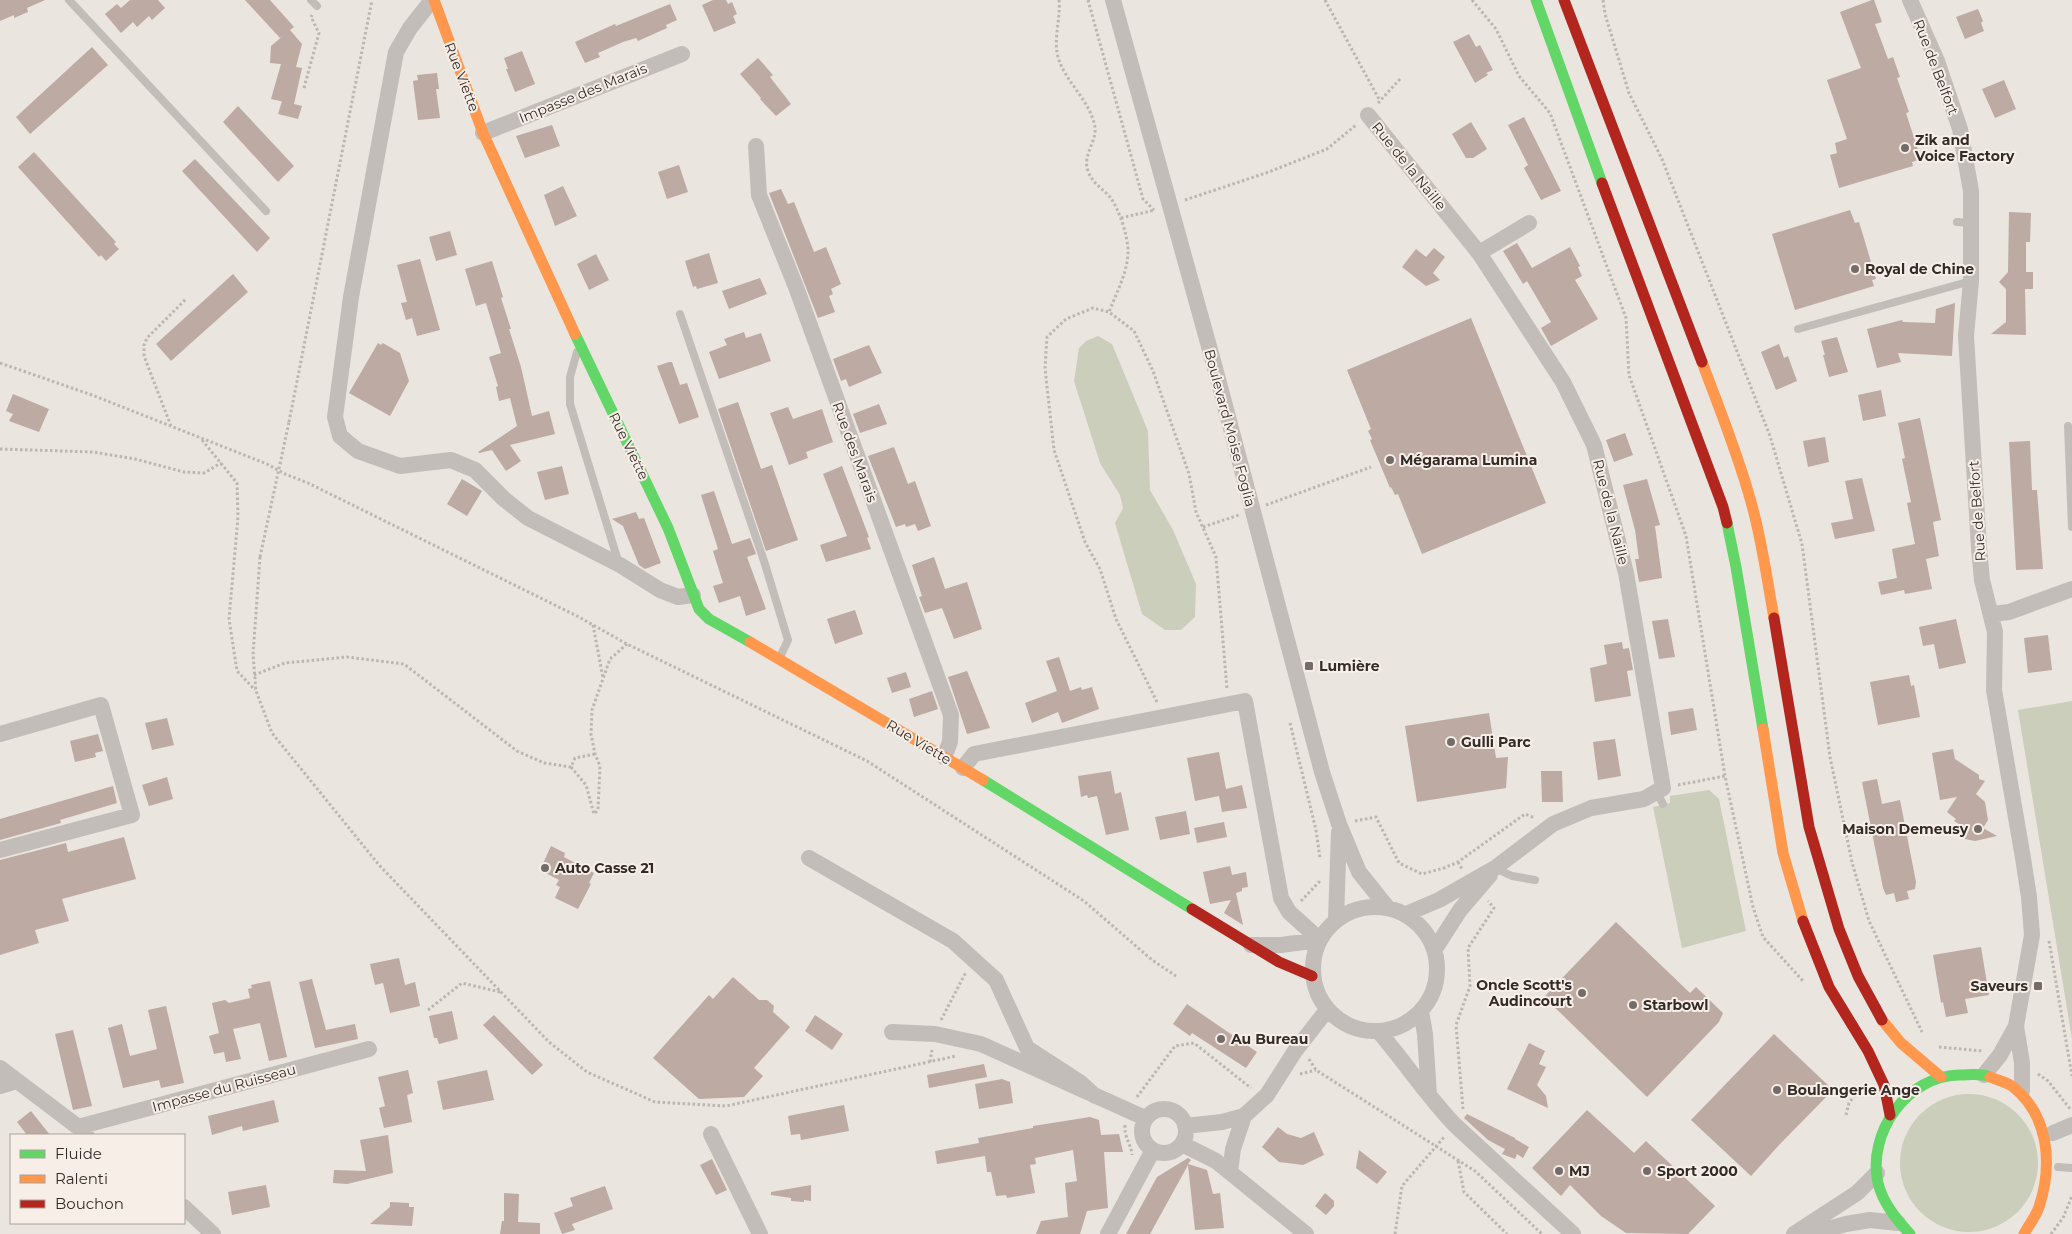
<svg xmlns="http://www.w3.org/2000/svg" width="2072" height="1234" font-family="Montserrat,sans-serif">
  <style>
    .green { fill: #cbcebb }
    .building { fill: #bcaaa3 }
    .lines { fill: none; stroke-linecap: round; stroke-linejoin: round }
    .path { stroke: #bcb6b1; stroke-width: 3; stroke-dasharray: 2.5 2.5; stroke-linecap: butt }
    .lane { stroke: #c3bdb9; stroke-width: 8 }
    .street { stroke: #c3bdb9; stroke-width: 16 }
    .fast { stroke: #63d668; stroke-width: 11 }
    .slow { stroke: #ff974d; stroke-width: 11 }
    .jam { stroke: #b3261e; stroke-width: 11 }
    .path-bridge { stroke: #bcb6b1; stroke-width: 3; stroke-dasharray: 2.5 2.5; stroke-linecap: butt }
    .poi-dot { fill: #736c68; stroke: #f7efe7; stroke-width: 2 }
    .labels { text-anchor: middle; dominant-baseline: central; stroke-width: 4; stroke-linejoin: round; paint-order: stroke }
    .street-label { font-size: 14px; fill: #332b28; stroke: #f7efe7 }
    .poi-label { font-size: 14px; font-weight: bold; fill: #332b28; stroke: #f7efe7; text-anchor: start }
  </style>
  <rect width="100%" height="100%" fill="#eae5df"/>
  <path class="green" d="M1098,336L1112,344L1148,431L1150,490L1173,530L1196,584L1195,617L1181,630H1165L1142,614L1115,523L1123,508L1120,495L1100,463L1074,381L1079,348L1086,341Z
    M2072,701V1039L2018,710Z
    M1709,790L1719,799L1746,931L1682,948L1653,807L1670,803V796Z
    M1900 1163a69 69 0 1 1 138 0a69 69 0 1 1-138 0Z"/>
  <path class="building" d="M0,0H45L27,8L28,12L14,18V15L0,21Z
    M130,0H158L165,8L152,20L149,16L137,27L133,22L121,33L105,14L117,4L121,8Z
    M245,0H270L294,27L290,30L302,44L296,67L302,68L294,104L271,99L281,64L270,63L271,46L284,35L280,38Z
    M713,0H726L728,4L732,2L737,14L733,16L736,23L714,32L702,5Z
    M1872,0H1874L1882,22L1875,24L1888,59L1893,57L1900,77L1897,78L1909,112L1906,113L1921,159L1912,162L1913,166L1839,188L1830,155L1837,153L1835,143L1847,139L1827,80L1861,68L1840,12Z
    M670,4L677,20L666,25L667,28L638,41L636,38L623,42L598,53L600,57L585,63L575,42L615,24L616,26Z
    M1978,9L1983,21L1981,23L1984,31L1965,39L1956,17Z
    M1469,34L1476,47L1480,45L1493,70L1486,73L1488,75L1475,83L1453,42Z
    M92,47L108,65L30,134L16,117Z
    M522,51L535,84L515,92L506,69H508L504,58Z
    M758,58L773,75L770,77L791,104L776,116L760,99L761,98L740,74Z
    M437,73L439,89H436L440,118L418,120L413,81L418,80L417,75Z
    M2004,80L2016,109L1995,118L1982,89Z
    M282,101L302,106L298,119L278,114Z
    M238,106L294,166L278,182L223,122Z
    M1524,117L1561,191L1541,200L1524,168L1528,165L1508,125Z
    M1471,122L1487,149L1473,158H1466L1452,134Z
    M552,125L560,146L525,158L516,136Z
    M34,152L116,242L114,244L119,249L106,261L101,255L99,257L18,167Z
    M195,159L270,238L257,252L182,171Z
    M679,165L688,192L667,199L658,172Z
    M563,186L577,216L555,226L544,195Z
    M781,189L788,204L794,202L814,252L826,247L841,284L831,289L833,294L829,296L835,312L818,318L769,193Z
    M1850,210L1855,223L1859,222L1863,235L1876,279L1872,280L1874,286L1795,310L1772,234Z
    M2009,212L2031,213L2030,242H2026V272H2033V289H2025L2026,335L1991,334L2006,322V289L1999,282L2008,272Z
    M450,231L457,255L436,261L429,237Z
    M1517,243L1532,268L1570,247L1580,266L1578,267L1582,276L1575,280L1598,319L1551,346L1541,328L1551,322L1527,281L1523,284L1503,251Z
    M1434,248L1445,257L1433,273L1440,280L1426,286L1402,267L1416,249L1426,257Z
    M709,253L718,283L697,289L696,286L693,287L685,261Z
    M596,254L609,280L589,290L577,264Z
    M420,259L440,330L417,336L412,318L406,320L401,303L407,302L397,265Z
    M492,261L503,297L501,298L511,329H509L521,367L532,416L549,411L555,434L510,445L521,461L506,471L492,450L479,453L478,452L517,426L510,398L499,401L496,387L498,386L489,357L501,353L486,303L476,306L465,269Z
    M233,274L248,292L171,361L156,344Z
    M760,278L767,294L729,309L722,291Z
    M1955,303L1952,356L1898,353L1901,362L1877,368L1867,329L1902,320L1903,322L1935,323L1936,309Z
    M1471,318L1546,503L1422,554L1398,494L1395,495L1391,487L1390,488L1370,440L1372,439L1368,431L1371,429L1347,370Z
    M744,332L746,338L761,333L771,361L719,379L709,352L727,345L724,339Z
    M1837,337L1848,372L1829,377L1823,355H1825L1821,341Z
    M378,343L381,345L383,343L400,353L409,381L390,416L349,393Z
    M1779,344L1784,358L1788,356L1797,381L1776,390L1761,352Z
    M869,345L882,373L849,387L846,379L841,381L833,359Z
    M669,362H672L680,385L687,383L699,417L679,424L657,366Z
    M1881,390L1886,416L1863,421L1858,395Z
    M13,394L49,409L39,432L9,421L13,414L6,411Z
    M738,402L761,469L772,465L798,540L766,551L718,409Z
    M879,404L887,424L860,433L853,414Z
    M788,407L793,419L822,409L833,442L806,452L808,458L789,465L770,413Z
    M1920,418L1941,520L1933,522L1939,556L1926,559L1932,589L1905,594L1904,590L1881,595L1878,582L1897,578L1892,549L1915,544L1907,503L1911,502L1902,459L1905,458L1898,423Z
    M1625,433L1633,455L1614,462L1606,440Z
    M1825,437L1829,462L1808,467L1803,441Z
    M2030,441L2032,490H2037L2043,569L2016,570L2009,442Z
    M894,447L908,484L915,481L931,526L918,531L915,524L906,527L905,524L896,527L868,456Z
    M562,466L569,494L545,500L537,472Z
    M842,466L869,537L867,538L871,549L826,562L820,545L847,536L823,474Z
    M1862,478L1875,531L1835,539L1831,523L1853,519L1845,481Z
    M462,479L482,491L467,516L447,504Z
    M1647,479L1660,525L1655,526L1662,578L1639,582L1635,559H1639L1635,530L1623,485Z
    M714,491L732,544L750,538L756,554L747,557L766,609L746,616L740,596L719,603L713,586L723,583L713,551L718,549L701,495Z
    M636,512L639,519L644,518L661,563L645,569L639,565L623,526L612,519Z
    M934,557L945,589L967,582L982,629L954,639L942,608L925,613L919,597L922,596L912,565Z
    M855,610L863,634L835,644L827,619Z
    M1668,619L1675,657L1659,659L1652,621Z
    M1956,619L1966,663L1939,669L1934,644L1923,646L1919,627Z
    M2048,635L2052,670L2028,673L2024,638Z
    M1622,642L1623,649L1629,648L1633,670L1627,671L1631,696L1595,702L1590,668L1607,664L1604,645Z
    M1059,657L1070,691L1081,687L1082,690L1092,687L1099,709L1062,723L1058,712L1032,723L1025,703L1057,691L1046,661Z
    M967,671L990,728L967,734L948,677Z
    M906,672L911,687L892,693L887,678Z
    M1909,675L1911,686L1914,685L1920,717L1878,725L1870,682Z
    M932,691L938,709L914,717L909,699Z
    M1693,708L1697,730L1671,735L1668,712Z
    M1489,713L1496,758L1508,757L1506,788L1417,802L1405,726Z
    M167,718L174,745L152,750L145,723Z
    M98,734L103,751L95,753L96,757L75,762L70,741Z
    M1615,739L1621,776L1598,780L1593,742Z
    M1953,749L1955,759L1979,775V779L1985,781L1976,794L1985,802L1988,820L1983,828L1997,836L1975,841L1965,839L1962,826L1954,821L1956,819L1947,812L1957,797L1940,800L1932,753Z
    M1219,752L1226,789L1242,785L1247,808L1222,812L1219,796L1195,801L1187,758Z
    M1111,771L1115,794L1121,792L1129,830L1106,835L1097,796L1088,798L1087,795L1081,797L1078,776Z
    M1541,771H1562L1563,802H1542Z
    M167,777L173,799L149,806L142,785Z
    M1877,779L1882,804L1900,800L1916,882L1915,889L1907,891L1909,899L1896,902L1894,893L1886,895L1883,888L1862,782Z
    M113,786L117,803L60,820L61,823L0,840V819Z
    M1186,811L1190,834L1160,840L1155,817Z
    M1224,822L1227,837L1197,843L1194,828Z
    M124,837L136,879L62,899L69,921L35,930L39,943L0,955V860L66,843L68,852Z
    M551,846L565,853L564,857L594,873L589,883L591,884L578,909L555,898L560,887L556,885L559,880L540,870Z
    M1230,866L1232,875L1246,872L1248,887L1242,888V891L1236,893L1243,925L1224,913L1231,900L1210,904L1203,872Z
    M1616,922L1690,993L1696,987L1723,1013L1719,1022L1647,1097L1544,997Z
    M1981,947L1989,995L1965,999L1968,1013L1946,1017L1943,1002L1941,1003L1933,955Z
    M399,958L405,985L415,982L420,1006L390,1013L383,983L375,985L370,964Z
    M733,977L759,1000H767L774,1006L773,1012L790,1027L754,1068L763,1076L744,1097L699,1099L653,1058L709,995L713,999Z
    M312,979L326,1030L355,1024L358,1039L315,1048L299,982Z
    M270,981L287,1057L269,1061L260,1023L233,1029L241,1059L226,1062L224,1052L214,1054L209,1036L219,1033L212,1003L225,1000L229,1003L250,998L248,989L252,988L251,985Z
    M1187,1004L1257,1052L1246,1068L1192,1033L1190,1036L1173,1024Z
    M166,1006L184,1083L161,1088L159,1080L123,1088L108,1028L122,1024L130,1056L157,1049L148,1010Z
    M452,1011L458,1039L439,1044L437,1038H434L429,1016Z
    M494,1015L543,1065L532,1075L483,1025Z
    M815,1015L843,1034L832,1050L805,1031Z
    M73,1030L92,1106L73,1110L55,1034Z
    M1774,1034L1833,1090L1780,1144L1751,1176L1691,1120Z
    M1529,1043L1545,1051L1539,1064L1546,1067L1537,1085L1546,1096L1548,1108L1507,1089Z
    M984,1064L987,1077L929,1088L927,1075Z
    M408,1070L413,1093L407,1095L412,1122L384,1128L379,1108L385,1106L378,1077Z
    M487,1070L494,1100L443,1110L437,1081Z
    M1002,1079L1010,1082L1013,1103L979,1109L975,1084Z
    M274,1100L279,1122L243,1131L242,1126L212,1135L208,1116Z
    M844,1105L849,1131L801,1140L800,1134L791,1135L788,1116Z
    M1587,1110L1634,1153L1646,1141L1715,1206L1688,1234L1626,1233L1601,1216L1570,1185L1561,1196L1532,1168Z
    M31,1111L50,1135H27L17,1122Z
    M1467,1114L1515,1138V1139L1529,1147L1523,1158L1517,1154L1515,1159L1502,1154L1505,1149L1488,1140L1464,1118Z
    M1090,1117L1099,1120L1101,1135L1119,1134L1123,1152H1104L1108,1208L1087,1211L1080,1234H1036L1041,1221L1068,1217L1065,1183L1077,1181L1073,1150L1035,1158L1036,1164L1030,1165L1035,1193L1007,1198L1006,1195L996,1196L991,1172H987L985,1156L937,1164L935,1151L979,1143L978,1138L1033,1128V1126Z
    M1278,1127L1287,1134L1301,1138L1314,1132L1324,1155L1303,1165L1279,1162L1262,1147Z
    M388,1135L393,1173L347,1184L333,1183L334,1170L366,1171L360,1140Z
    M1359,1150L1387,1172L1377,1184L1356,1168Z
    M1188,1158L1191,1160L1188,1164L1207,1170L1213,1194L1220,1193L1224,1228L1195,1230L1188,1165L1150,1234H1126L1157,1177Z
    M712,1159L727,1190L716,1195L700,1165Z
    M266,1185L270,1207L232,1215L228,1192Z
    M811,1185V1201L804,1200V1202L791,1201V1198L771,1195V1192Z
    M605,1186L613,1209L572,1224L575,1230L562,1234L554,1213L573,1206L570,1198Z
    M504,1193L519,1194L518,1222L540,1223V1234H500L502,1221H504Z
    M1325,1193L1334,1201V1206L1326,1215L1315,1206Z
    M390,1202L409,1203V1207H414L412,1226L370,1224L390,1207Z"/>
  <g class="lines">
    <path class="path" d="M1059,0C1061,18 1053,39 1058,57C1065,82 1090,100 1095,127C1097,141 1082,156 1088,171C1092,183 1102,188 1110,197C1119,209 1129,238 1128,254C1127,273 1116,294 1109,312
      M1088,0L1143,199L1154,210
      M1325,0L1380,101
      M1472,0L1496,29L1519,76L1550,113L1626,318L1629,375L1686,536L1725,776L1753,907L1763,937L1803,981
      M1603,0L1605,14L1629,93L1662,159L1770,436L1802,544L1830,757L1852,862L1869,921L1922,1032
      M304,88L319,33L311,17L312,15
      M1378,103L1401,78
      M1185,200L1266,173L1327,149L1356,125
      M1121,218L1155,210
      M0,363L92,395L267,464L285,474L308,483L577,616L627,644L867,761L1084,901L1152,960L1176,976
      M289,422L372,0
      M171,426L144,356V345L147,338L186,299
      M202,440L237,483L238,517L229,619L237,671L255,690
      M0,449L93,452L135,459L184,472L204,473L221,463
      M1266,505L1371,467
      M1203,527L1239,515
      M260,557L253,654L256,691L272,733L379,865L549,1042L587,1072L655,1102L726,1106L956,1056
      M593,625L603,678
      M254,675L285,663L347,657L404,664L517,751L544,763L571,767L575,758L595,754
      M1157,702L1116,619L1100,569L1085,542L1054,450L1045,368L1047,337L1066,319L1093,308L1109,312L1134,331L1153,371L1189,474L1196,512L1216,557L1227,689
      M1290,723L1316,830L1320,858
      M571,767L586,785L594,814L598,810L600,766L595,754L591,734L592,710L610,659L627,644
      M1678,785L1725,776
      M1355,821L1376,817L1399,863L1422,874L1444,868L1458,862L1525,814L1535,818
      M1458,862L1462,869
      M1301,901L1319,882V879
      M2049,941L2072,1076
      M428,1010L462,983L500,992
      M941,1020L966,972
      M1939,1047L1983,1051
      M1309,1059L1316,1070L1475,1171L1542,1234
      M930,1062L932,1050
      M1300,1074L1316,1070
      M2038,1074L2048,1081L2071,1110
      M1137,1097L1175,1046L1194,1043L1251,1088
      M1463,1109L1456,1025L1470,986L1468,948L1494,908L1488,901
      M1846,1115L1849,1103L1862,1086
      M1125,1125C1124,1138 1131,1143 1132,1155
      M1458,1161L1464,1192L1507,1234
      M1395,1234L1402,1186L1445,1136
      M2051,1234L2063,1218L2072,1196"/>
    <path class="lane" d="M69,0L266,211
      M311,0L317,6
      M1957,222L1972,223
      M680,314L764,561L788,640L780,657
      M1798,329L1971,281
      M577,352L570,377V404L619,564
      M2068,426L2072,527
      M1657,793L1663,804
      M1495,868L1512,876L1535,880
      M2058,1167L2072,1168"/>
    <path class="street" d="M432,0L410,28L396,52L351,297L335,417L340,436L358,451L400,466L451,460L475,470L504,499L528,518L620,565L660,590L678,597L693,595
      M1113,0L1215,368L1322,772L1339,824L1359,872L1387,907
      M1910,0L1937,61L1960,129L1971,191V281L1966,336L1979,548L1982,580L1995,632L1994,690L2023,858L2029,897L2032,935L2016,1026L2000,1055L1984,1075
      M1368,115L1479,253L1563,382L1594,445L1626,573L1663,788L1644,799L1591,808L1553,824L1495,868L1439,900L1406,914
      M483,133L682,54
      M756,146L759,195L796,287L951,715L950,742L944,757
      M1479,253L1529,223
      M1992,614L2009,612L2072,589
      M0,734L101,705L132,815L0,850
      M963,768L974,754L1245,701L1281,898L1289,912L1319,939
      M809,858L953,941L996,980L1027,1048L1081,1083L1095,1096
      M1313 969a62 62 0 1 1 124 0a62 62 0 1 1-124 0Z
      M1336,919L1339,832
      M1251,945H1281L1319,940
      M1435,949L1460,910L1490,875
      M1421,1011L1425,1034L1429,1095
      M2016,1026L2022,1063V1091
      M892,1032L935,1034L981,1044L1145,1118
      M1379,1032C1405,1062 1427,1096 1455,1125L1573,1234
      M0,1068L86,1133
      M0,1086L17,1081
      M1142 1131a22 22 0 1 1 44 0a22 22 0 1 1-44 0Z
      M1185,1126L1222,1122L1244,1116L1267,1095L1295,1051L1327,1010
      M78,1127L369,1049
      M2053,1133L2072,1125
      M711,1134L760,1234
      M1182,1144L1216,1161L1306,1234
      M1230,1172L1233,1149L1244,1116
      M184,1207L213,1234
      M1108,1234L1153,1150
      M1794,1234L1857,1193L1877,1173
      M1810,1234L1846,1224L1870,1220L1898,1223"/>
    <path class="fast" d="M1536,0L1602,183
      M575,334L668,528L699,609L709,619L750,642
      M1727,523L1736,567L1763,729
      M983,780L1192,909
      M1910,1234C1896,1219 1883,1203 1878,1183C1867,1133 1907,1075 1960,1075C1970,1075 1981,1073 1990,1077"/>
    <path class="slow" d="M434,0L483,133L575,334
      M1702,362C1719,408 1738,454 1751,502C1762,540 1767,580 1774,618
      M750,642L983,780
      M1763,729L1783,853L1803,921
      M1882,1020L1901,1043L1941,1077
      M1990,1077C1997,1080 2006,1082 2012,1086C2049,1115 2053,1164 2039,1207C2036,1216 2029,1225 2024,1234"/>
    <path class="jam" d="M1564,0L1702,362
      M1602,183L1723,507L1727,523
      M1774,618L1809,827L1839,929L1858,976L1882,1020
      M1192,909L1279,962L1312,976
      M1803,921L1829,987L1868,1051L1884,1085L1890,1115"/>
    <path class="path-bridge" d="M260,557L289,422"/>
  </g>
  <g class="poi-dot">
    <circle cx="1905" cy="148" r="5"/>
    <circle cx="1855" cy="269" r="5"/>
    <circle cx="1390" cy="460" r="5"/>
    <rect x="1304" y="661" width="10" height="10" rx="2.5"/>
    <circle cx="1451" cy="742" r="5"/>
    <circle cx="1978" cy="829" r="5"/>
    <circle cx="545" cy="868" r="5"/>
    <rect x="2033" y="981" width="10" height="10" rx="2.5"/>
    <circle cx="1582" cy="993" r="5"/>
    <circle cx="1633" cy="1005" r="5"/>
    <circle cx="1221" cy="1039" r="5"/>
    <circle cx="1777" cy="1090" r="5"/>
    <circle cx="1559" cy="1171" r="5"/>
    <circle cx="1647" cy="1171" r="5"/>
  </g>
  <g class="labels">
    <g class="street-label">
      <text transform="translate(1936 67) rotate(69)">Rue de Belfort</text>
      <text transform="translate(462 77) rotate(69)">Rue Viette</text>
      <text transform="translate(583 93) rotate(-22)">Impasse des Marais</text>
      <text transform="translate(1409 166) rotate(51)">Rue de la Naille</text>
      <text transform="translate(1230 428) rotate(75)">Boulevard Moise Foglia</text>
      <text transform="translate(629 446) rotate(64)">Rue Viette</text>
      <text transform="translate(855 452) rotate(70)">Rue des Marais</text>
      <text transform="translate(1977 511) rotate(-94)">Rue de Belfort</text>
      <text transform="translate(1611 512) rotate(76)">Rue de la Naille</text>
      <text transform="translate(919 742) rotate(31)">Rue Viette</text>
      <text transform="translate(224 1088) rotate(-15)">Impasse du Ruisseau</text>
    </g>
    <g class="poi-label">
      <text x="1915" y="140">Zik and<tspan x="1915" dy="16">Voice Factory</tspan></text>
      <text x="1865" y="269">Royal de Chine</text>
      <text x="1400" y="460">Mégarama Lumina</text>
      <text x="1319" y="666">Lumière</text>
      <text x="1461" y="742">Gulli Parc</text>
      <text x="1968" y="829" text-anchor="end">Maison Demeusy</text>
      <text x="555" y="868">Auto Casse 21</text>
      <text x="1572" y="985" text-anchor="end">Oncle Scott's<tspan x="1572" dy="16">Audincourt</tspan></text>
      <text x="2028" y="986" text-anchor="end">Saveurs</text>
      <text x="1643" y="1005">Starbowl</text>
      <text x="1231" y="1039">Au Bureau</text>
      <text x="1787" y="1090">Boulangerie Ange</text>
      <text x="1569" y="1171">MJ</text>
      <text x="1657" y="1171">Sport 2000</text>
    </g>
  </g>
  <rect x="10" y="1134" width="175" height="90" fill="#f7efe7" stroke="#a9a19b"/>
  <rect x="20" y="1150" width="25" height="8" fill="#63d668" stroke="#a9a19b"/>
  <text x="55" y="1159" font-size="15" fill="#332b28">Fluide</text>
  <rect x="20" y="1175" width="25" height="8" fill="#ff974d" stroke="#a9a19b"/>
  <text x="55" y="1184" font-size="15" fill="#332b28">Ralenti</text>
  <rect x="20" y="1200" width="25" height="8" fill="#b3261e" stroke="#a9a19b"/>
  <text x="55" y="1209" font-size="15" fill="#332b28">Bouchon</text>
</svg>
